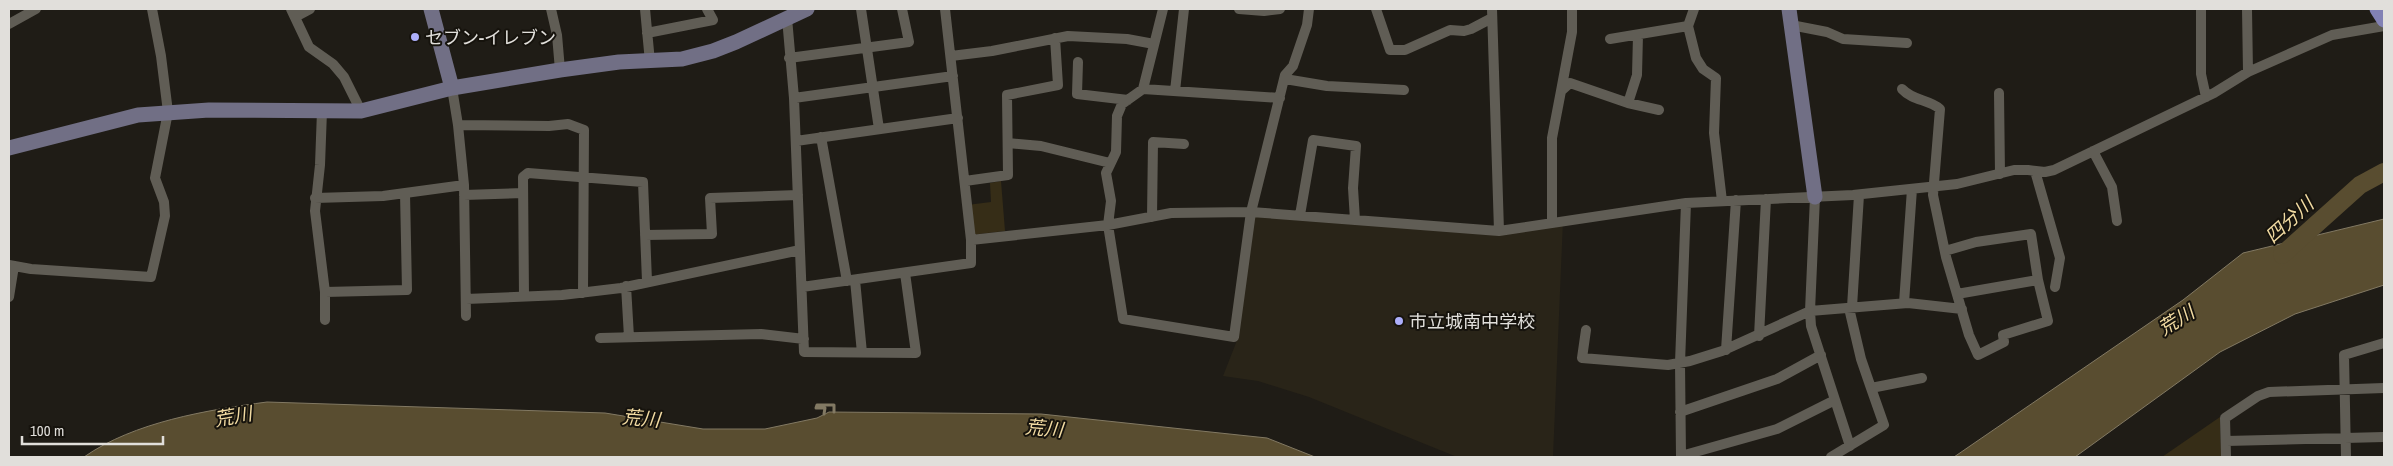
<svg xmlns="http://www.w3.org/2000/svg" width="2393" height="466" font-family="'Archivo Narrow','Noto Sans JP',sans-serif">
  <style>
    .built { fill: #292418 }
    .green { fill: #362d17 }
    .water { fill: #594d30; stroke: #827963 }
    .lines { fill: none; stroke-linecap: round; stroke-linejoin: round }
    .stream { stroke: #827963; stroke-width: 3 }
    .river { stroke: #594d30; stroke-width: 18 }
    .street { stroke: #605d55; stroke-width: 10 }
    .secondary { stroke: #716f85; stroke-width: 15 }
    .primary { stroke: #8281b4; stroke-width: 15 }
    .poi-dot { fill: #adaffb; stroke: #16130d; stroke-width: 2 }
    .labels { text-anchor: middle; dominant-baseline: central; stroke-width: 4; stroke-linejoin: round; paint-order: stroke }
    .poi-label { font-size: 18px; fill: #e1dfdb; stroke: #16130d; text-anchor: start }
    .water-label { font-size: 19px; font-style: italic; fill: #f2dba2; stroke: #16130d }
  </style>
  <rect width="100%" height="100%" fill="#1f1c16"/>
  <path class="built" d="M1251,212L1499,231L1563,221L1553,457H1457L1309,397L1258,381L1223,376L1236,343Z"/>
  <path class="green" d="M1001,181L1005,231L970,235L967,205L991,202L990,183Z
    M2220,417L2221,457H2162Z"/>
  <path class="water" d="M2384,219V285L2295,314L2220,352L2075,457H1954L2183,300L2243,253Z
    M267,402L605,413L703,429H765L817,418L829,412L1041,414L1267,438L1315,457H84C134,422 207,410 267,402Z"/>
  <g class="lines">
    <path class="stream" d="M824,414L825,408H816L817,405H834V412"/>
    <path class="river" d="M2282,255L2360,185L2384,172"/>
    <path class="street" d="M291,9L309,47L333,64L344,77L361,111
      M551,9L557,35L560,70
      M645,9L650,62
      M861,9L879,129
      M945,9L971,240L1108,225L1171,213L1251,212L1499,231L1686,203L1853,195L1957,184L2014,170H2028L2045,172L2054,170L2214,93L2248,72L2332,35L2384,26
      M1239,9L1264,11L1280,9
      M1376,9L1390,50H1405L1450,30L1464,31L1471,29L1492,18
      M1492,9L1499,231
      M1694,9L1688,26L1696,58L1703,69L1716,78L1714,133L1722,201
      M2201,9V74L2206,97
      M2247,9L2248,72
      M295,17L310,9
      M787,18L794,98L804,352L916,353L905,273
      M9,24L36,9
      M1791,25L1827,32L1843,39L1907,43
      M647,33L713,20L707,9
      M1610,39L1688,26
      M951,56L992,51L1068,36L1127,39L1154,44
      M789,58L909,42L902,9
      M1078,62L1077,94L1128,100
      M1285,79L1327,86L1404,90
      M452,88L458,125L464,185L466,316
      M1143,89L1163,9
      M1902,89C1913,101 1928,99 1940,109L1933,195L1946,257L1969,335L1978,355L2004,342L2003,335L2048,321L2038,280
      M1175,91L1184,9
      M1561,91L1572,32V9
      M1999,93L2000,174
      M794,98L953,76
      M1280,98L1143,89L1122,104L1117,116L1116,152L1106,173L1111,201L1108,225L1123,319L1234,337L1251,212L1285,75L1293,66L1307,25L1309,9
      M1628,103L1637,75L1638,35
      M322,111L320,165L315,211L325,292V320
      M458,125L549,126L568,124L584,130L583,293
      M821,137L847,281
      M796,141L958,118
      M1008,143L1041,146L1110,163
      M2093,151L2112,187L2117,221
      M2035,171L2060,258L2055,287
      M965,181L1008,175L1007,95L1058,85L1055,38
      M464,195L523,193
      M1815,197L1810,311L1811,326L1850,446
      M315,198L383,196L464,185
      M1300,215L1313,140L1356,146L1353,188L1355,220
      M1152,217L1153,142L1184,144
      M1552,223V138L1561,91L1570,83L1628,103L1659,110
      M645,235L712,234L710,198L798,195
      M1945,251L1976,242L2031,234L2038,280L1957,294
      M9,265L31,269L151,277L165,216L164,202L155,178L168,112L161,56L152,9
      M855,280L862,353
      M626,286L629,337
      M802,287L971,263V240
      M325,292L407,290L405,193
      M524,296L523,177L528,173L643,182L647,281
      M9,297L14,266
      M466,299L562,295L621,288L800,250
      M1904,303L1912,189
      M1852,307L1859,195
      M1849,308L1861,359L1871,388
      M1586,330L1582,358L1668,365L1690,361L1722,351L1810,311L1908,303L1962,309
      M1759,336L1766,199
      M600,338L761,334L804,339
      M1726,350L1736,200
      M1680,412L1777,379L1821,355
      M2226,441L2384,437
      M1681,456L1777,429L1835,400
      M1681,457L1680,363L1686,203
      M1831,457L1884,425L1871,388L1922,378
      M2226,457L2225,418L2258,396L2269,392L2384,388
      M2346,457L2344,355L2384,343"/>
    <path class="secondary" d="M431,9L452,88
      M1789,9L1815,197
      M9,148L138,115L209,110L361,111L452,88L560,70L619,62L682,59L713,51L736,42L807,9"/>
    <path class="primary" d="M2377,9L2384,20"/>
  </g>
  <g class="poi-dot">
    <circle cx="415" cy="37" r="5"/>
    <circle cx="1399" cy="321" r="5"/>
  </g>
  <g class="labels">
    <g class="poi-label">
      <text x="425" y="37">セブン-イレブン</text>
      <text x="1409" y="321">市立城南中学校</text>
    </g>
    <g class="water-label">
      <text transform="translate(2289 220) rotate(-42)">四分川</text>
      <text transform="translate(2176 320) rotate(-32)">荒川</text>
      <text transform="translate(233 416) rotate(-10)">荒川</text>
      <text transform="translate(641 418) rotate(5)">荒川</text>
      <text transform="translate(1044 428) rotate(5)">荒川</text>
    </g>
  </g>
  <rect width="2393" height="466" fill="none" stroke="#e1dfdb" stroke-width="20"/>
  <path d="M22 436v8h141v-8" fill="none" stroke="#e1dfdb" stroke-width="2.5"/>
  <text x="30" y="436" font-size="15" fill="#e1dfdb" stroke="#16130d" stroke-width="4" paint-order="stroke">100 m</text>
</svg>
